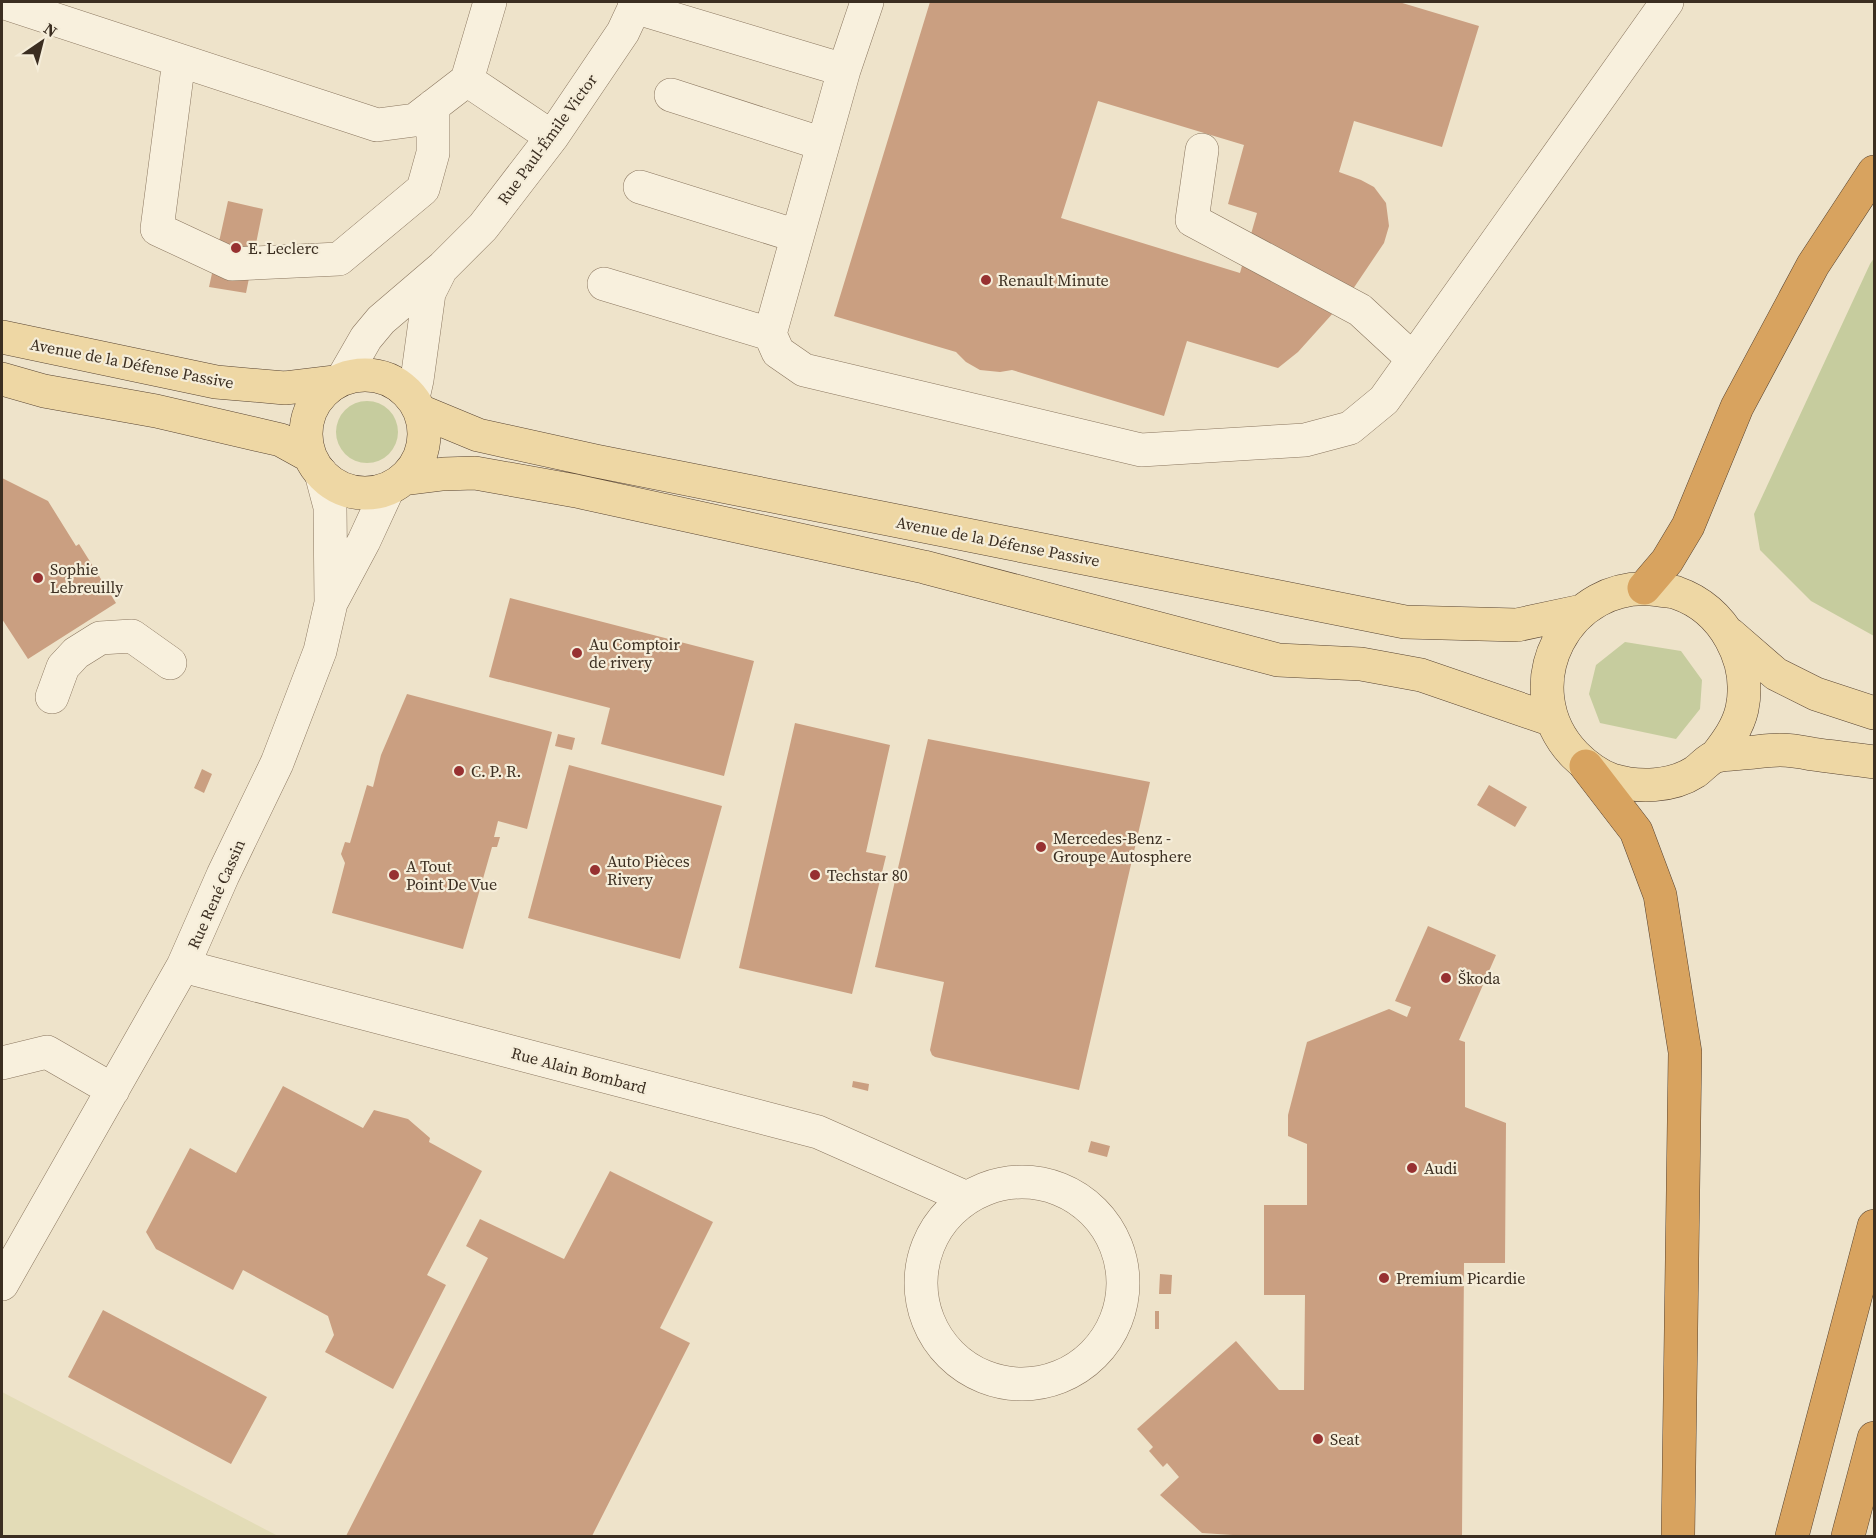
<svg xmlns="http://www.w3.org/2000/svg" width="1876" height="1538" font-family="'Source Serif 4',serif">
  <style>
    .farmland { fill: #e3dcb7 }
    .green { fill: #c6cc9e }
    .building { fill: #ca9f81; fill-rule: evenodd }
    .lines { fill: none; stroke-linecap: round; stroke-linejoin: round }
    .minor-casing { stroke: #8a765f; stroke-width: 34 }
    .major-casing { stroke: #584432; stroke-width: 34 }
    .highway-casing { stroke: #584432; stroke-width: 34 }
    .minor { stroke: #f8f0dd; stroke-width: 33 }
    .major { stroke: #eed7a4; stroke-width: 33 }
    .highway { stroke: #d8a35f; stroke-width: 33 }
    .poi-dot { fill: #973131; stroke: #f5edd9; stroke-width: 2 }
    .labels { text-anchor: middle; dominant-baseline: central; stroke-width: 4.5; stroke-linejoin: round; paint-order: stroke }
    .street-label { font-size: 16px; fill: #3b2e21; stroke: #f5edd9 }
    .poi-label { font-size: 16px; fill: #3b2e21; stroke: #f5edd9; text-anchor: start }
  </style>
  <rect width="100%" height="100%" fill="#eee3ca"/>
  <path class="farmland" d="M2,1392L278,1536H2Z"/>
  <path class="green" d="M1874,258V636L1811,601L1760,550L1754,514L1870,264Z
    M336 432a31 31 0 1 1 62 0a31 31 0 1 1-62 0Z
    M1625,642L1681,651L1702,680L1700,709L1676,739L1600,723L1589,694L1596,665Z"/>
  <path class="building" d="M930,2H1399L1479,26L1442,147L1354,121L1339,172L1361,180L1374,187L1386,203L1389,226L1384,243L1353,289L1334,312L1298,352L1278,368L1187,341L1164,416L1012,370L1000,372L980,370L966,362L956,352L834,316ZM1098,101L1244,145L1228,204L1257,213L1240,273L1061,218Z
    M228,201L263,209L246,293L209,287Z
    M2,478L48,501L76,546L79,544L116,603L28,659L2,619Z
    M510,598L754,661L724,776L601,744L610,708L489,677Z
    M407,694L552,732L527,829L498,821L494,837H500L497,847H492L463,949L332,913L345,863L341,854L345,842L350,843L367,785L373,787L381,755Z
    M795,723L890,745L866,852L886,856L852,994L739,968Z
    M558,734L575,738L572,750L555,746Z
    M928,739L1150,782L1079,1090L935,1057L932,1055L930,1050L944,982L875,967Z
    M569,765L722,806L680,959L528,918Z
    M202,769L212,774L204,793L194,788Z
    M1489,785L1527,807L1515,827L1477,805Z
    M1428,926L1496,955L1459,1040L1465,1042V1107L1506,1123L1505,1263H1464L1462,1536H1248L1202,1533L1160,1495L1179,1477L1167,1463L1163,1467L1149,1451L1153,1447L1137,1429L1236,1341L1279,1390H1304L1305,1295H1264V1205H1307V1144L1288,1136V1115L1307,1042L1389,1009L1407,1017L1411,1007L1395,1001Z
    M853,1081L869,1084L868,1091L852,1087Z
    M283,1086L363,1128L374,1110L408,1119L430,1138L429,1142L482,1171L427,1275L446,1285L393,1389L325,1352L334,1335L328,1316L243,1270L233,1290L156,1249L146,1232L190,1148L236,1173Z
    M1091,1141L1110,1146L1107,1157L1088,1152Z
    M610,1171L713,1222L660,1328L690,1343L592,1536H346L488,1258L466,1246L480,1219L564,1259Z
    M1160,1274L1172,1275L1171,1294H1159Z
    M103,1310L267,1397L231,1464L68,1377Z
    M1155,1311H1159V1329H1155Z"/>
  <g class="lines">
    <g class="minor-casing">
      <path id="minor" d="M2,2L377,125L415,120L467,80L552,137
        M634,7L844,70L867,2
        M179,60L157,229L232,264L339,259L423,189L433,153V106
        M844,70L770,334L778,352L804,370L1141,450L1305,440L1350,428L1384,400L1667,2
        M467,80L490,2
        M671,95L823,144
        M1202,150L1192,220L1360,310L1413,359
        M640,187L797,236
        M604,284L770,334
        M343,378L366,338L381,320L443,267L483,227L552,137L623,32L637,2
        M413,398L417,380L429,293L440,271
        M332,601L364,541L388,489
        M52,697L63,667L76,653L100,638L132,636L170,663
        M183,966L818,1132L967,1198
        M2,1063L47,1052L113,1090
        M921 1283a101 101 0 1 1 202 0a101 101 0 1 1-202 0Z
        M2,1284L183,966L223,875L277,763L320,651L331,603L330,507L321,473"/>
    </g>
    <g class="major-casing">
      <path id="major" d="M2,337L216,382L285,388L335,382
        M306 434a59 59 0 1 1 118 0a59 59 0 1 1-118 0Z
        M2,379L44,391L156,411L281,440L310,456
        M420,411L478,435L596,461L1405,622L1517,625L1582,611
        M403,479L443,474L475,473L576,491L924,567L1278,660L1361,664L1421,675L1552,720
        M1731,635L1776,674L1816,694L1874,713
        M1716,756C1727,742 1738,727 1742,709C1752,661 1724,609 1677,593C1672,591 1665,591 1659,590C1567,576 1510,688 1575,755C1585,765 1598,775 1612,780C1638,788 1672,787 1695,772C1702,767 1709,758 1717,756C1725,754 1736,754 1744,753C1756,752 1768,750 1780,750C1791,750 1802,752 1812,754C1833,757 1854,759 1874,762"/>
    </g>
    <g class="highway-casing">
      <path id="highway" d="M1644,588L1667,561L1688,526L1737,407L1813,265L1874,172
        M1586,766L1636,831L1660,895L1685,1052L1678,1536
        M1792,1536L1874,1226
        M1848,1536L1874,1438"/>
    </g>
    <use href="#minor" class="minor"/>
    <use href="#major" class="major"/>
    <use href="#highway" class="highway"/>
  </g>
  <g class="poi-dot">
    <circle cx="236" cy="248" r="6"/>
    <circle cx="986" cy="280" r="6"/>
    <circle cx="38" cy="578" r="6"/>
    <circle cx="577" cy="653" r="6"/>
    <circle cx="459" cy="771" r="6"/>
    <circle cx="1041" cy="847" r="6"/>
    <circle cx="595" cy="870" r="6"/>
    <circle cx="394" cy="875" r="6"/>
    <circle cx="815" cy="875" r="6"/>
    <circle cx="1446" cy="978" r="6"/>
    <circle cx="1412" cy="1168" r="6"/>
    <circle cx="1384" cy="1278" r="6"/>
    <circle cx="1318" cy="1439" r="6"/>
  </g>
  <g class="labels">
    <g class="street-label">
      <text transform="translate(547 139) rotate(-54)">Rue Paul-Émile Victor</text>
      <text transform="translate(132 363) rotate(11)">Avenue de la Défense Passive</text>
      <text transform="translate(998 541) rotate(11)">Avenue de la Défense Passive</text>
      <text transform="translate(216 894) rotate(-66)">Rue René Cassin</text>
      <text transform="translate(579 1070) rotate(15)">Rue Alain Bombard</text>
    </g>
    <g class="poi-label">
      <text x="248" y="248">E. Leclerc</text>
      <text x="998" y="280">Renault Minute</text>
      <text x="50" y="569">Sophie<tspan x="50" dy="18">Lebreuilly</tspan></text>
      <text x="589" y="644">Au Comptoir<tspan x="589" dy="18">de rivery</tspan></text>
      <text x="471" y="771">C. P. R.</text>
      <text x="1053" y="838">Mercedes-Benz -<tspan x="1053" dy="18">Groupe Autosphere</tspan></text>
      <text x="607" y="861">Auto Pièces<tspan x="607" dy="18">Rivery</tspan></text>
      <text x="406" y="866">A Tout<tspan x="406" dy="18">Point De Vue</tspan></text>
      <text x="827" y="875">Techstar 80</text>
      <text x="1458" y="978">Škoda</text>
      <text x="1424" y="1168">Audi</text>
      <text x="1396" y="1278">Premium Picardie</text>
      <text x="1330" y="1439">Seat</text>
    </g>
  </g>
  <rect width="1876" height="1538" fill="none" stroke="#3b2e21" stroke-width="6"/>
  <g transform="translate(42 42) rotate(35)" stroke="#f5edd9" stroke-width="4.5" paint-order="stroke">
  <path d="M0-4.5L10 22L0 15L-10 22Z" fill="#3b2e21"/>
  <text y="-9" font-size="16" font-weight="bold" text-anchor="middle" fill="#3b2e21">N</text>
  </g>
</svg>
